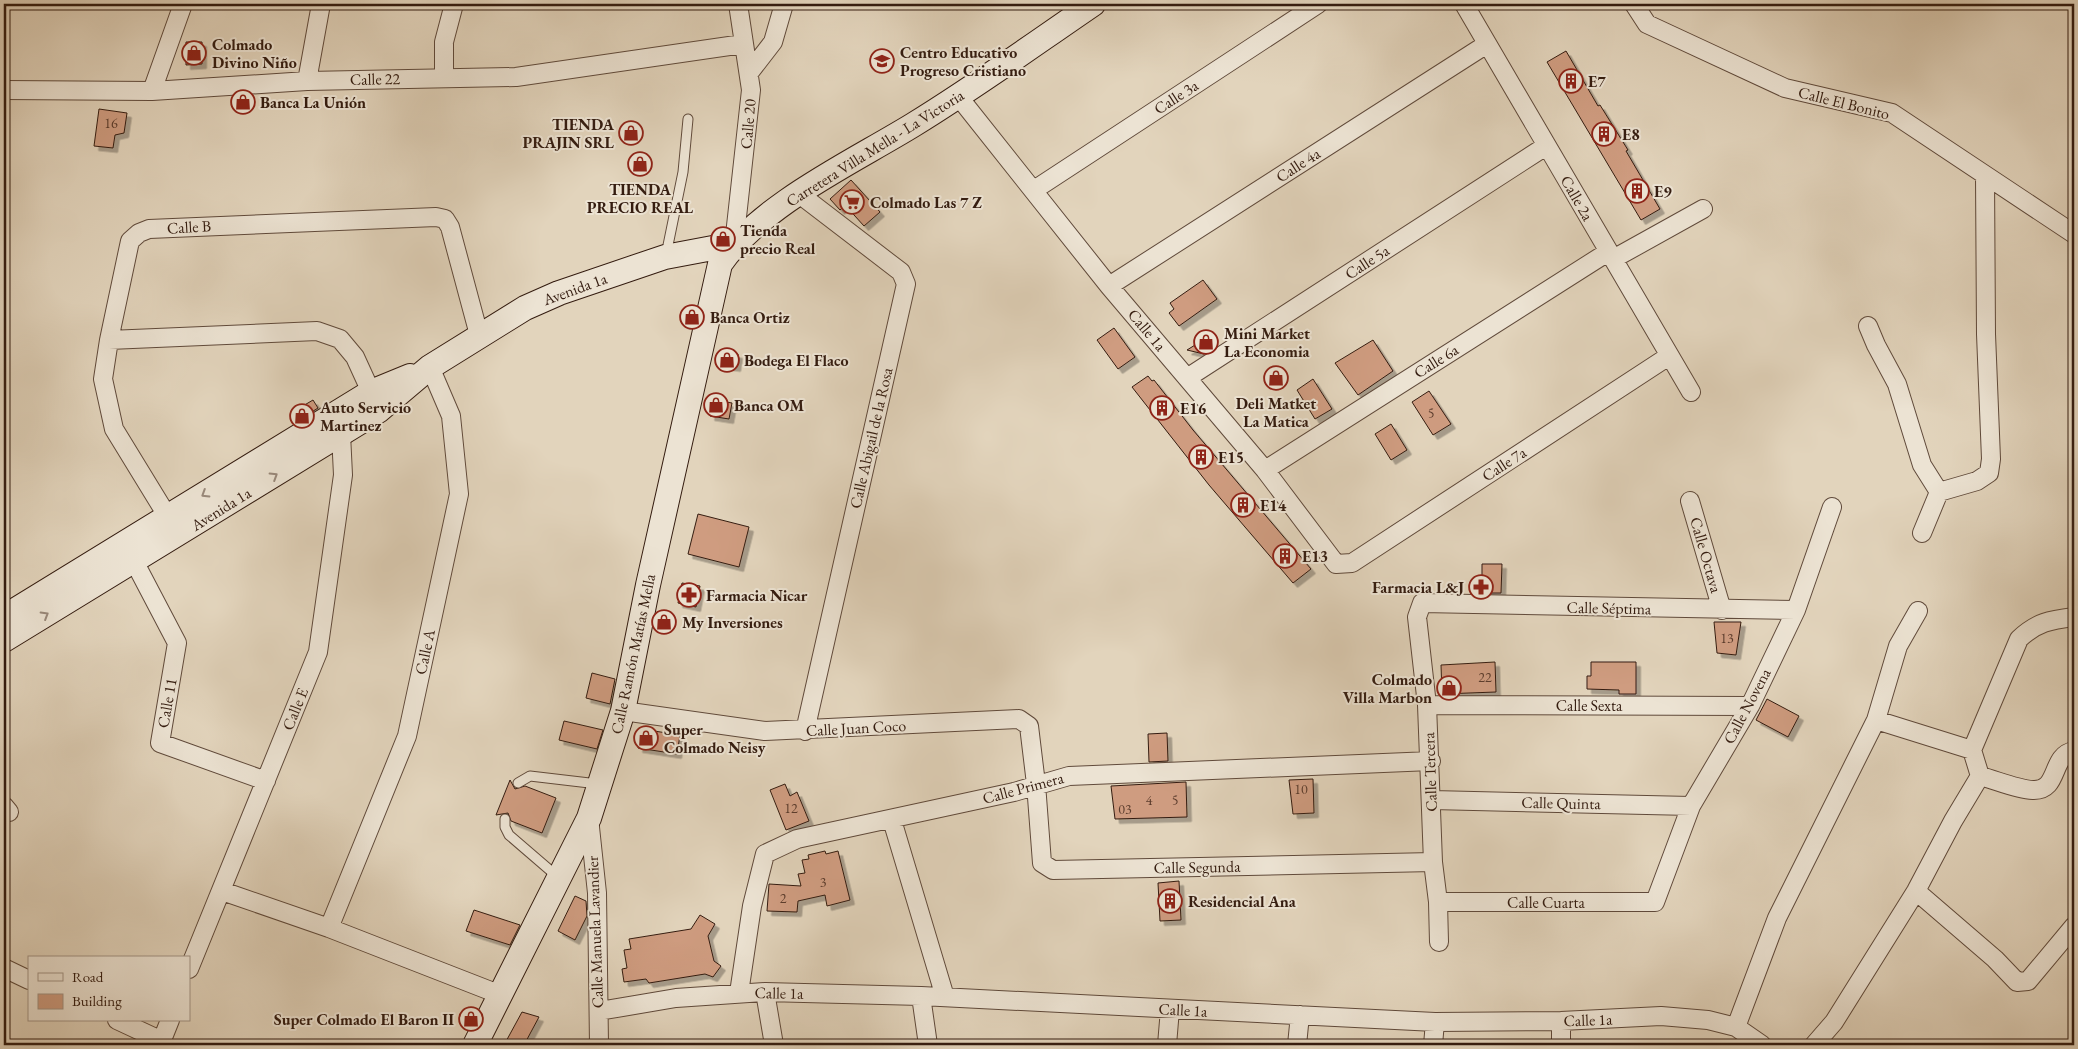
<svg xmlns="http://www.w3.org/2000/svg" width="2078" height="1049" font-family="'EB Garamond',serif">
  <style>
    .building { fill: #cf9c80; stroke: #341c10; filter: url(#shadow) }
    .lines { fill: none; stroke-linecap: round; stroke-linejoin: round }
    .lane-casing { stroke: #604a3b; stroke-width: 11 }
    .street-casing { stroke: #604a3b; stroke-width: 20 }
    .secondary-casing { stroke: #341c10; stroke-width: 26 }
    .lane { stroke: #ece3d3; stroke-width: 9 }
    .street { stroke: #ece3d3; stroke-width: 18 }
    .secondary { stroke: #ece3d3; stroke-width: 24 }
    .oneway { stroke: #99897b }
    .labels { text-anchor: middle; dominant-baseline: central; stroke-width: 4; stroke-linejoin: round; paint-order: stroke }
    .number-label { font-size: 14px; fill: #5b3c2c }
    .poi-label { font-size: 16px; font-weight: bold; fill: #341c10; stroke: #ece3d3; text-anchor: start }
    .street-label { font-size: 16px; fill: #341c10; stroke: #ece3d3 }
  </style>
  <defs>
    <filter id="shadow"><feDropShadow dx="4.5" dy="4.5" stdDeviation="0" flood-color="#0004"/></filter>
  </defs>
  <rect width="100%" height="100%" fill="#e2d4bc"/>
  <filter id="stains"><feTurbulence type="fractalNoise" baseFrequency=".004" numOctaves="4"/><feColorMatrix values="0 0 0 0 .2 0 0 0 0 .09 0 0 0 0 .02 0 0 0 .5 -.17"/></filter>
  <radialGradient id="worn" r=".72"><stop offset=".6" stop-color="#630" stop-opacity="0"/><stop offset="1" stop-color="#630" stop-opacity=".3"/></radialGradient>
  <path class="building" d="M186,42H202V64L186,65Z
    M1566,51L1598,106L1600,105L1628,150L1626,151L1660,209L1641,220L1547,62Z
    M99,109L127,113L124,133L115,135L113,148L94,146Z
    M851,180L880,212L864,226L845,205L840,210L830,199Z
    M1203,280L1217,299L1179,326L1169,313L1174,309L1170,303Z
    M684,309L696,310L692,325L683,324Z
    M1114,328L1135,357L1118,369L1097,340Z
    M1208,337L1215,347L1204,354L1187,350Z
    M1373,340L1393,371L1358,395L1335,363Z
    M724,352L738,354L736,367L722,365Z
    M1148,376L1152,381L1154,380L1193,430L1311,569L1293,583L1209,485L1132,387Z
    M1313,379L1332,409L1315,419L1297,390Z
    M1429,391L1451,424L1433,435L1412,402Z
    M313,400L318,408L296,422L291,413Z
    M714,400L732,403L729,419L710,416Z
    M1391,424L1407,450L1391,460L1375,434Z
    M698,514L749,527L739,567L688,554Z
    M1482,564H1502L1501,593H1477V578L1482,577Z
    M682,583L700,586L696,607L678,603Z
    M1714,622H1741L1736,655L1717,653Z
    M1495,662L1496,692L1442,694L1441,665Z
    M1591,662H1636V694H1619V690L1587,689V676H1591Z
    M592,673L615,679L610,704L586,698Z
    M1767,699L1799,716L1788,737L1756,720Z
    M564,721L603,730L597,749L559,740Z
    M641,729L680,735L677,754L638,748Z
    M1167,733L1168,761L1149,762L1148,734Z
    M1313,779L1314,813L1293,814L1289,780Z
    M510,780L515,789L525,786L556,798L542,833L511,821L508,813L496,815Z
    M1186,782L1187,817L1115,819L1111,786Z
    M785,784L790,796L797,792L809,821L786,830L770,790Z
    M825,851L826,854L838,851L850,900L827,906L825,895L798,901L797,912L767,911L769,884L801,886L798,874L805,873L802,860L809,859L808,855Z
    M1179,881L1181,920L1160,921L1158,883Z
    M575,896L586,901L587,916L575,940L558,931Z
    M474,910L520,925L510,945L466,931Z
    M700,915L715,924L708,936L714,961L721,966L713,977L705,974L649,983L646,979L624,982L622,969L627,968L624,950L631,949L629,939L691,929Z
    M522,1012L539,1017L524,1045H504Z"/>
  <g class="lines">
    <g class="lane-casing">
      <path id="lane" d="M666,255L683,172L688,119
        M518,783L530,776L598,784
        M505,819V827L509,835L559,878"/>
    </g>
    <g class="street-casing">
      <path id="street" d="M1464,4L1691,392
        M1634,4L1647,24L1785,88L1892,113L2074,234
        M749,73L773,42L784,4
        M444,78V42L454,4
        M307,81L321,4
        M4,90L152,91L307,81L516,77L743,44
        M152,91L183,4
        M958,96L1109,286L1265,470L1336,564L1352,563L1669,356
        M1034,190L1318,4
        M798,193L901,272L906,284L805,731
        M734,244L751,90L738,4
        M1613,259L1703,209
        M1109,286L1487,44
        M1868,326L1876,345L1897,384L1922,465L1939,492L1977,481L1989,473L1991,459L1986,334L1985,175
        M109,340L317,331L340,339L355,357L371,392
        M1187,378L1546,146
        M1265,470L1608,252
        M1690,501L1722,610
        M174,527L114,429L103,379L109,340L130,241L139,233L149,229L436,217L445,219L450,227L479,335
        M1922,533L1939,492
        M134,561L177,643L160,743L266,781
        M1427,705L1750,706
        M623,711L765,731L1019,719L1029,726L1036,784L1042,863L1053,870L1433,862
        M1876,720L1972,750
        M1980,776C1996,780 2016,789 2033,790C2060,791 2050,755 2074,751
        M1432,800L1691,806
        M4,806L9,812
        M589,818L597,893L599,1045
        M892,820L945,997
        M222,891L329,928L501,995
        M1916,891L1995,959L2017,982L2028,981L2074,926
        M1438,902H1655L1691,806L1750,706L1796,610L1832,507
        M329,928L407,736L459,494L451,416L430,367
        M1439,942L1438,902L1433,862L1427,705L1417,617L1422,603L1796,610
        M4,968L29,980
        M189,969L318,652L343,475L341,434
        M765,992L774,1045
        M739,993L752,906L765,854L797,839L1014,792L1069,776L1431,761
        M921,996L928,1045
        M599,1011L676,998L765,992L921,996L1435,1022L1561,1021L1661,1016L1708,1020L1736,1027L1762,1045
        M117,1020L162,1041
        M1561,1021V1045
        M1736,1027L1777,918L1876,720L1898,646L1918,611
        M160,1045L170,1020
        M1167,1045L1170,1009
        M1297,1045L1300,1015
        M1433,1045L1435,1022
        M1814,1045L1834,1022L1916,891L1953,821L1980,776L1972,750L2019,639C2037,622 2050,620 2074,617"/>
    </g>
    <g class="secondary-casing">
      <path id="secondary" d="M4,617L371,392L410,376
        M4,640L378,411L430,367L525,308L559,293L665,257L734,244
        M475,1045L589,818L623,711L648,585L720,264C762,204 851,163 913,125C975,87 1033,45 1093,4"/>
    </g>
    <use href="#lane" class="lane"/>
    <use href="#street" class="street"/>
    <use href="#secondary" class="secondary"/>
  </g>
  <defs><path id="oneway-chevron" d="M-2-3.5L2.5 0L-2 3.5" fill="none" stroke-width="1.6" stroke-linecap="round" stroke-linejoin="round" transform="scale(1.25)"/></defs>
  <g class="oneway">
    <use href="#oneway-chevron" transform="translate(274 476) rotate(-32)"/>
    <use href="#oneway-chevron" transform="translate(205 494) rotate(148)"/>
    <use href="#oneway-chevron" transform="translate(45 615) rotate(-31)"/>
  </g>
  <defs>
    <g id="shop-ring" transform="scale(1.25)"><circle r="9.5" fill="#ece3d3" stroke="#8f2418" stroke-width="1.5"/><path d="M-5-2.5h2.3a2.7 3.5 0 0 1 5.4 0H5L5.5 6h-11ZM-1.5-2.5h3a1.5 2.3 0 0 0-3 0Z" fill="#8f2418"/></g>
    <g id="school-ring" transform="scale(1.25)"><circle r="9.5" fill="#ece3d3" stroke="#8f2418" stroke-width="1.5"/><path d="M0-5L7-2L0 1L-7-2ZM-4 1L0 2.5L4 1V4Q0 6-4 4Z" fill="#8f2418"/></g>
    <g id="building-ring" transform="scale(1.25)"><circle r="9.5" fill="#ece3d3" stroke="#8f2418" stroke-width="1.5"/><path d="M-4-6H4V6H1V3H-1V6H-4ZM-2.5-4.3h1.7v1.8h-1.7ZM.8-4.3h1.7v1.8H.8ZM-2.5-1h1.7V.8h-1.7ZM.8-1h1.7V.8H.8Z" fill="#8f2418"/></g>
    <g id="supermarket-ring" transform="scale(1.25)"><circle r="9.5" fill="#ece3d3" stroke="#8f2418" stroke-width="1.5"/><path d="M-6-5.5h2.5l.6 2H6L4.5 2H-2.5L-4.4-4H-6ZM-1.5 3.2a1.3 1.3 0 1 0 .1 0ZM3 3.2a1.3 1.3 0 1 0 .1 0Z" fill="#8f2418"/></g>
    <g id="pharmacy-ring" transform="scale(1.25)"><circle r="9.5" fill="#ece3d3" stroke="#8f2418" stroke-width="1.5"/><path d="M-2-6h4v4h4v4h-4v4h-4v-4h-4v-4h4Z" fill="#8f2418"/></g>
  </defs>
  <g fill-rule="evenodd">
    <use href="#shop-ring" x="194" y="53"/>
    <use href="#school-ring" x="882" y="61"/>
    <use href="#building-ring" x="1571" y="81"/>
    <use href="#shop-ring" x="243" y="102"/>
    <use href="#shop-ring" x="631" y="133"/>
    <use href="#building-ring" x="1604" y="134"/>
    <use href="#shop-ring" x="640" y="164"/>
    <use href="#building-ring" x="1637" y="191"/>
    <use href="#supermarket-ring" x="852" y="202"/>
    <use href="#shop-ring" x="723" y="239"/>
    <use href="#shop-ring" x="692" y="317"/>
    <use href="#shop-ring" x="1206" y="342"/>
    <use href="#shop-ring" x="727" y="360"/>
    <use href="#shop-ring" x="1276" y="378"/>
    <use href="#shop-ring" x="716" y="405"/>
    <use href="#building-ring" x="1162" y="408"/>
    <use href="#shop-ring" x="302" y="416"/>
    <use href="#building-ring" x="1201" y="457"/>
    <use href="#building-ring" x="1243" y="505"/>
    <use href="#building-ring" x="1285" y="556"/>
    <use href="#pharmacy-ring" x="1481" y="587"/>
    <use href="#pharmacy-ring" x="689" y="595"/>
    <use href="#shop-ring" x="664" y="622"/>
    <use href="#shop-ring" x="1449" y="688"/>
    <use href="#shop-ring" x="646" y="738"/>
    <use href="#building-ring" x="1170" y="901"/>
    <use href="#shop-ring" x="471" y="1019"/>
  </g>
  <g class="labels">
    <g class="number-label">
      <text x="111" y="123">16</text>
      <text x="1431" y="413">5</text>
      <text x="1727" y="638">13</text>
      <text x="1485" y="677">22</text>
      <text x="1301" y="789">10</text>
      <text x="1149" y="800">4</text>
      <text x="1175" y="800">5</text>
      <text x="791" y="808">12</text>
      <text x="1125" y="809">03</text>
      <text x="823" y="882">3</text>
      <text x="783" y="898">2</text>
    </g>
    <g class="poi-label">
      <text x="212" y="44">Colmado<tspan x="212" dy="18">Divino Niño</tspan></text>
      <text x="900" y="52">Centro Educativo<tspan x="900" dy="18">Progreso Cristiano</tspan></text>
      <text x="1588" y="81">E7</text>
      <text x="260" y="102">Banca La Unión</text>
      <text x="614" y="124" text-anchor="end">TIENDA<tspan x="614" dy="18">PRAJIN SRL</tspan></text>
      <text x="1622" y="134">E8</text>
      <text x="640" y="189" text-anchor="middle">TIENDA<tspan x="640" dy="18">PRECIO REAL</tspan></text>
      <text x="1654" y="191">E9</text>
      <text x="870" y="202">Colmado Las 7 Z</text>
      <text x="740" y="230">Tienda<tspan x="740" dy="18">precio Real</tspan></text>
      <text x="710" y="317">Banca Ortiz</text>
      <text x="1224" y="333">Mini Market<tspan x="1224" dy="18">La Economia</tspan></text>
      <text x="744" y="360">Bodega El Flaco</text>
      <text x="1276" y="403" text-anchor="middle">Deli Matket<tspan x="1276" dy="18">La Matica</tspan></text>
      <text x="734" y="405">Banca OM</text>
      <text x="320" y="407">Auto Servicio<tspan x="320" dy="18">Martinez</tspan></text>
      <text x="1180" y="408">E16</text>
      <text x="1218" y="457">E15</text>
      <text x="1260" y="505">E14</text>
      <text x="1302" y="556">E13</text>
      <text x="1464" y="587" text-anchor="end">Farmacia L&amp;J</text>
      <text x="706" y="595">Farmacia Nicar</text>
      <text x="682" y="622">My Inversiones</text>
      <text x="1432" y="679" text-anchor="end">Colmado<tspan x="1432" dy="18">Villa Marbon</tspan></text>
      <text x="664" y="729">Super<tspan x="664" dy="18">Colmado Neisy</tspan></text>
      <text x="1188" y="901">Residencial Ana</text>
      <text x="454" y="1019" text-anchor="end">Super Colmado El Baron II</text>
    </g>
    <g class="street-label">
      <text transform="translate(375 79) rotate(-1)">Calle 22</text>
      <text transform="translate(1176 97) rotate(-33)">Calle 3a</text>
      <text transform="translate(1844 103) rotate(14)">Calle El Bonito</text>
      <text transform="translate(748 124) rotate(-85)">Calle 20</text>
      <text transform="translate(875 148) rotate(-32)">Carretera Villa Mella - La Victoria</text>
      <text transform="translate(1298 165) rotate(-33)">Calle 4a</text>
      <text transform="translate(1577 198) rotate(60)">Calle 2a</text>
      <text transform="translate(189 227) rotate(-3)">Calle B</text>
      <text transform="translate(1367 262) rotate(-33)">Calle 5a</text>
      <text transform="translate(575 289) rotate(-20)">Avenida 1a</text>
      <text transform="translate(1147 330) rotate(50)">Calle 1a</text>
      <text transform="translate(1436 361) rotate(-32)">Calle 6a</text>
      <text transform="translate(871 438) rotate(-77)">Calle Abigail de la Rosa</text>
      <text transform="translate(1504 464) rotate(-33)">Calle 7a</text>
      <text transform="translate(221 509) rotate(-32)">Avenida 1a</text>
      <text transform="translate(1706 555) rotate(74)">Calle Octava</text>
      <text transform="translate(1609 608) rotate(1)">Calle Séptima</text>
      <text transform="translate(425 652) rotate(-78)">Calle A</text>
      <text transform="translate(633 654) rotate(-78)">Calle Ramón Matías Mella</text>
      <text transform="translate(167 703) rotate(-80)">Calle 11</text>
      <text x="1589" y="705">Calle Sexta</text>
      <text transform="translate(1747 706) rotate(-62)">Calle Novena</text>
      <text transform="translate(295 709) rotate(-68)">Calle E</text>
      <text transform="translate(856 728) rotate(-3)">Calle Juan Coco</text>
      <text transform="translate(1430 772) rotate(-92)">Calle Tercera</text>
      <text transform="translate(1023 788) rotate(-15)">Calle Primera</text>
      <text transform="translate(1561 803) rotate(1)">Calle Quinta</text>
      <text transform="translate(1197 867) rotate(-1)">Calle Segunda</text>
      <text x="1546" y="902">Calle Cuarta</text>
      <text transform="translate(595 932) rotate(-92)">Calle Manuela Lavandier</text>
      <text transform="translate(779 993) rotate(1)">Calle 1a</text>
      <text transform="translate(1183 1010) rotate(3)">Calle 1a</text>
      <text transform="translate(1588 1020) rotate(-2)">Calle 1a</text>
    </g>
  </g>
  <rect width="2078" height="1049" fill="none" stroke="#e2d4bc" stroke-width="20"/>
  <rect x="5" y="5" width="2068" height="1039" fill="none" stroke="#341c10" stroke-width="2.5"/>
  <rect x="10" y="10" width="2058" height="1029" fill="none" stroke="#341c10"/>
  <rect x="28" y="956" width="162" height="65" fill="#ece3d3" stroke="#a29385"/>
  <rect x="38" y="973" width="25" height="8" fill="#ece3d3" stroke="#a29385"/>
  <text x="72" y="982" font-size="15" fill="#341c10">Road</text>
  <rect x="38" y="994" width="25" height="15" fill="#cf9c80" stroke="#a29385"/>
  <text x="72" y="1006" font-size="15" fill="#341c10">Building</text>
  <rect width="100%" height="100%" filter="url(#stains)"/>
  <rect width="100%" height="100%" fill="url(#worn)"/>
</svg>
